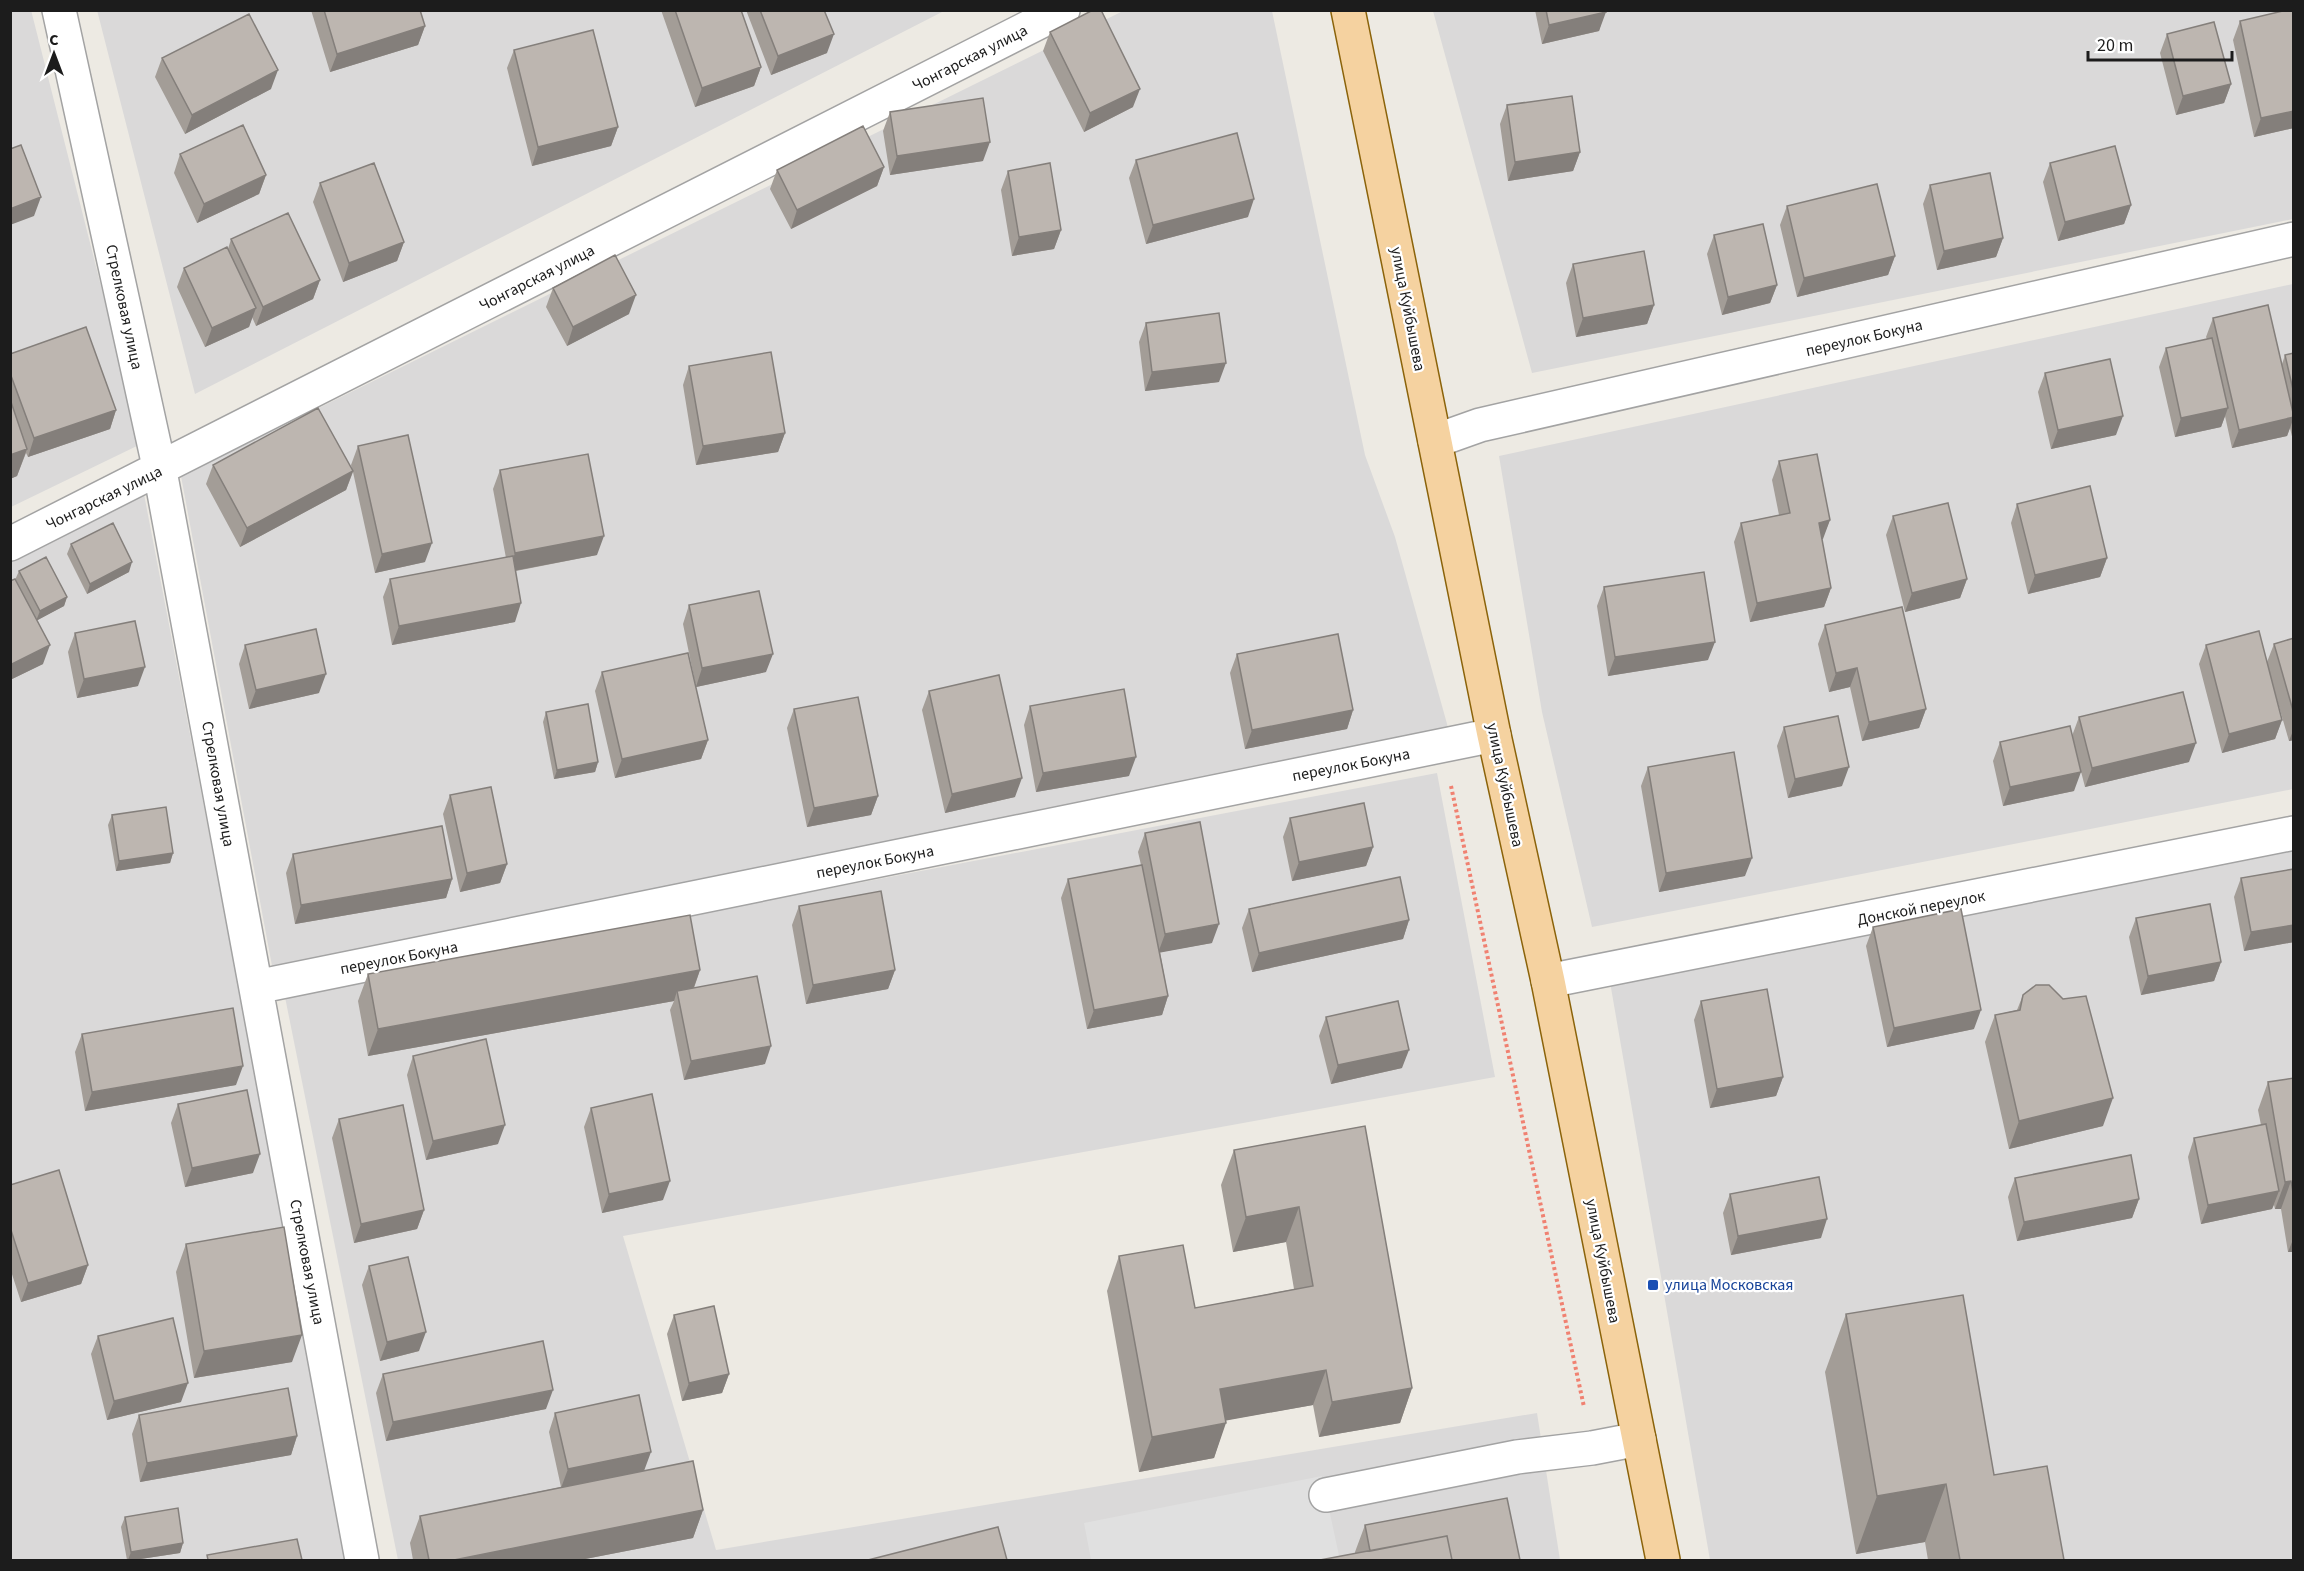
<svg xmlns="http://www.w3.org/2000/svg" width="2304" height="1571" font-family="'Source Sans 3',sans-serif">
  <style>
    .residential { fill: #dad9d9 }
    .parking { fill: #e0e0e0 }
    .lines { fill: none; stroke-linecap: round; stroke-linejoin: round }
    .minor-casing { stroke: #a3a3a3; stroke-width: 36 }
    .major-casing { stroke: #8b630a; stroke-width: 36 }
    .path { stroke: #f08171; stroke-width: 4; stroke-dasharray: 3 3; stroke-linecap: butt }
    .minor { stroke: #fff; stroke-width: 33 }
    .major { stroke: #f5d2a0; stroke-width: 33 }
    .wall { fill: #a39d97 }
    .shaded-wall { fill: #847f7b }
    .building { fill: #bdb6b0; stroke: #847f7b; stroke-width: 1.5 }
    .transit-dot { fill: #1a4fb4; stroke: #fff; stroke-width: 2 }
    .labels { text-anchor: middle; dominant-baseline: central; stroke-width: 4.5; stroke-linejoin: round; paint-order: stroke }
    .street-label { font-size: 16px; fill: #1c1c1c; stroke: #fff }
    .transit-label { font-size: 16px; fill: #164399; stroke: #fff; text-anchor: start }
  </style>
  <rect width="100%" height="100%" fill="#edeae3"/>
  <path class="residential" d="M31,10L141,444L11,507L10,11Z
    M97,10L944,11L195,394Z
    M1123,11H1272L1365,455L1395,537L1449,731L272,966L181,476Z
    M1433,11H2293V219L1532,373Z
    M2293,284V789L1592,927L1542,712L1499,456Z
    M144,494L245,1021L346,1560H11V561Z
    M1437,773L1495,1077L623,1236L716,1550L1537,1413L1560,1560H398L284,992Z
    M2293,850V1560H1710L1610,982Z"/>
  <path class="parking" d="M1322,1476L1340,1560H1091L1084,1523Z"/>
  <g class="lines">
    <g class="minor-casing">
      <path id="minor" d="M59,10L160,471L362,1560
        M1435,441L1480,425L2294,239
        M10,544L1063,10
        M1548,981L2294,833
        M256,987L1494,735
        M1326,1495L1517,1457L1592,1448L1639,1439"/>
    </g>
    <g class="major-casing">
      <path id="major" d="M1348,10L1494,735L1548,981L1663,1560"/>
    </g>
    <path class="path" d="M1451,786L1584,1407"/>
    <use href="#minor" class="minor"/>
    <use href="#major" class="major"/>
  </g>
  <path class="wall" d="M311,10H420L425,26L418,45L330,72Z
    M661,10H741L761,67L754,86L695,107Z
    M746,10H824L827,53L771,75Z
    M1535,10H1605L1599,31L1542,44Z
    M2294,10V128L2254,137L2233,40L2240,21Z
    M1050,32L1133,107L1084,132L1043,51Z
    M2167,34L2231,84L2224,103L2176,115L2160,53Z
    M514,50L618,127L611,146L532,166L507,68Z
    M162,58L271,89L185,134L155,77Z
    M1507,105L1580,152L1573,171L1508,181L1500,124Z
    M890,112L983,161L890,175L883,131Z
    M180,154L266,175L259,194L197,223L174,173Z
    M1136,160L1248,217L1146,244L1129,178Z
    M2050,163L2131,205L2124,224L2058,241L2043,182Z
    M884,167L877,186L791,229L770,189L777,170Z
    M1008,171L1061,230L1054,249L1012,256L1001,190Z
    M320,183L404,242L397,261L343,282L313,202Z
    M1930,185L2003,238L1996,257L1937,270L1923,204Z
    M1787,206L1895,256L1888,275L1797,297L1780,225Z
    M1714,235L1777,285L1770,303L1722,315L1707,254Z
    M231,239L320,280L313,299L256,326L252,317L249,327L205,347L177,287L184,268L228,249Z
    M1573,264L1654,305L1647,324L1576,337L1566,283Z
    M553,288L629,314L567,346L546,307Z
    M2213,318L2282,364L2285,355L2294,353V445L2290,428L2287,436L2232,448L2225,416L2221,427L2175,437L2159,367L2166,348L2207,339L2206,337Z
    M1146,323L1219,382L1145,391L1139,342Z
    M10,354L116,410L110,429L28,457L26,453L17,476L10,479Z
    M689,366L785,433L778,452L696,465L683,385Z
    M2045,373L2116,435L2051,449L2038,392Z
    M358,446L425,562L375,573L353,472L346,490L240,547L206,484L213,465L352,470L351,465Z
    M1779,461L1830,520L1822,539L1831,588L1824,607L1750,622L1734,542L1741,523L1779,515L1772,480Z
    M500,470L597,555L516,571L515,622L392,645L383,597L390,579L506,558L493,489Z
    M2017,504L2107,558L2100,577L2028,594L2011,523Z
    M1893,516L1967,579L1960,598L1905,612L1886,535Z
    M71,544L129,572L87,594L67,554Z
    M19,571L67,597L64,606L37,620L43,664L10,680V581L15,580Z
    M1604,587L1708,660L1608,676L1597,606Z
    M689,605L766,672L696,687L683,624Z
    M1825,625L1926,709L1919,728L1862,741L1850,687L1829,692L1818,644Z
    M75,633L138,686L77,698L68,652Z
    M2294,638V740L2289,741L2271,679L2282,720L2275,739L2222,753L2199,664L2206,645L2267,662L2274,644Z
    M245,645L319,693L249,709L239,664Z
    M1237,654L1353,710L1347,729L1245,749L1230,673Z
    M602,672L708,740L701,759L615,778L595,691Z
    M929,691L1015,797L945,813L922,710Z
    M1030,706L1129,776L1036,792L1024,725Z
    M794,709L878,796L871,815L807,827L787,728Z
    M546,712L598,762L595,772L554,779L543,722Z
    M2079,717L2189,762L2085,787L2076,752L2074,791L2003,806L1993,761L2000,742L2072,736Z
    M1784,727L1842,786L1788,798L1777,746Z
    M1648,767L1745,876L1659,892L1641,786Z
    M450,795L507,864L500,883L460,892L443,814Z
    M112,815L173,853L170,863L116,871L108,825Z
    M1290,818L1373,847L1366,866L1292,881L1283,837Z
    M1145,833L1212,943L1160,952L1168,996L1162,1015L1087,1029L1061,898L1068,879L1141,865L1138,852Z
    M293,854L452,879L446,898L295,924L286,873Z
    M2294,869V942L2244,951L2234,897L2241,878Z
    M799,906L895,970L888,989L806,1004L792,925Z
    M1249,909L1409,920L1403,939L1252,972L1242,928Z
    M2136,918L2221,962L2214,981L2141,995L2129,937Z
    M1873,927L1974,1029L1887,1047L1866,946Z
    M700,970L694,988L765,1064L684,1080L670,1010L674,1001L368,1056L358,1001L368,974Z
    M2023,995L2103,1126L2009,1149L1985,1042L1995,1015L2017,1010Z
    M1701,1001L1783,1077L1776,1096L1710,1108L1694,1020Z
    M1326,1017L1402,1068L1331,1084L1319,1036Z
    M82,1034L236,1085L85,1111L75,1052Z
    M413,1056L498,1144L426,1160L407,1075Z
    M2294,1078V1252H2288L2281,1209H2275L2274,1205L2272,1209L2201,1224L2188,1157L2194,1138L2261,1125L2258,1110L2268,1082Z
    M178,1104L253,1173L185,1187L171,1123Z
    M591,1108L663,1200L602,1213L584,1127Z
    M339,1119L424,1210L417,1229L354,1243L332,1138Z
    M1365,1126L1412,1388L1400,1423L1319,1437L1313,1405L1226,1420L1214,1458L1139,1472L1107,1291L1119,1256L1195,1308L1294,1289L1286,1242L1233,1252L1221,1185L1234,1150Z
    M2015,1178L2139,1199L2132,1218L2017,1241L2008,1197Z
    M10,1185L88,1265L81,1284L21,1302L10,1268Z
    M1730,1194L1821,1238L1731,1255L1723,1213Z
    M186,1244L292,1362L194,1378L176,1272Z
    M369,1266L419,1351L380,1361L362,1285Z
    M1846,1314L1994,1475L2064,1560H1928L1925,1542L1856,1554L1825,1372Z
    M674,1315L729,1374L722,1393L682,1401L667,1334Z
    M98,1336L181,1402L107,1420L91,1354Z
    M383,1374L546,1409L386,1441L376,1393Z
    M555,1413L703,1510L693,1538L580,1560H413L410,1543L420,1516L561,1487L549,1432Z
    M139,1415L297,1436L291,1455L140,1482L132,1434Z
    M125,1517L183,1543L180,1553L134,1560H127L121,1527Z
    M1365,1525L1520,1560L1355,1554V1552Z"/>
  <path class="shaded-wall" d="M1606,12L1599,31L1542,44L1549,25Z
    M425,26L418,45L330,72L337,54Z
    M834,34L827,53L771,75L778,56Z
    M761,67L754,86L695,107L702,88Z
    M278,70L271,89L185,134L192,115Z
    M2231,84L2224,103L2176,115L2183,96Z
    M1140,89L1133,107L1084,132L1090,113Z
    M2294,111V128L2254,137L2261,118Z
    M618,127L611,146L532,166L538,147Z
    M990,142L983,161L890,175L897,156Z
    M1580,152L1573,171L1508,181L1515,162Z
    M884,167L877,186L791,229L797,210Z
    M266,175L259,194L197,223L204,204Z
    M41,197L34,216L10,225V209Z
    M1254,199L1248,217L1146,244L1153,225Z
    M2131,205L2124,224L2058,241L2065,222Z
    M1061,230L1054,249L1012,256L1019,237Z
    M2003,238L1996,257L1937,270L1944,251Z
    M404,242L397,261L343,282L349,263Z
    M1895,256L1888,275L1797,297L1804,278Z
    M320,280L313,299L256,326L263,307Z
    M1777,285L1770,303L1722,315L1728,297Z
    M636,295L629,314L567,346L573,327Z
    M1654,305L1647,324L1576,337L1583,318Z
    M256,308L249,327L205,347L212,328Z
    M1226,363L1219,382L1145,391L1152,372Z
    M2228,408L2221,427L2175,437L2181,418Z
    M116,410L110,429L28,457L34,438Z
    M2123,416L2116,435L2051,449L2058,430Z
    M2294,417L2287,436L2232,448L2239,430Z
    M785,433L778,452L696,465L703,446Z
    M27,449L17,476L10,479V455Z
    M353,471L346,490L240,547L247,528Z
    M1830,520L1823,539L1812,542L1819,523Z
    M604,536L597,555L508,572L515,553Z
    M432,543L425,562L375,573L382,554Z
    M2107,558L2100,577L2028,594L2035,575Z
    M132,562L129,572L87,594L90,584Z
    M1967,579L1960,598L1905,612L1912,593Z
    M1831,588L1824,607L1750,622L1757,603Z
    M67,597L64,606L36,621L40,611Z
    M521,603L515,622L392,645L399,626Z
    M1715,642L1708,660L1608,676L1615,657Z
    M50,645L43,664L10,680V665Z
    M773,654L766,672L696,687L702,668Z
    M145,667L138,686L77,698L84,679Z
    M1857,668L1850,687L1829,692L1836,673Z
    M326,674L319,693L249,709L256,690Z
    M1926,709L1919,728L1862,741L1869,722Z
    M1353,710L1347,729L1245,749L1252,730Z
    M2282,720L2275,739L2222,753L2229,734Z
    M2294,728V740L2289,741Z
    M708,740L701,759L615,778L622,759Z
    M2196,743L2189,762L2085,787L2092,768Z
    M1136,757L1129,776L1036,792L1043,773Z
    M598,762L595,772L554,779L557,770Z
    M1849,767L1842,786L1788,798L1795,779Z
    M2081,772L2074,791L2003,806L2010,787Z
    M1022,778L1015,797L945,813L952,794Z
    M878,796L871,815L807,827L814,808Z
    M1373,847L1366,866L1292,881L1299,862Z
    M173,853L170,863L116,871L119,861Z
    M1752,858L1745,876L1659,892L1666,873Z
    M507,864L500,883L460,892L467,873Z
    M452,879L446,898L295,924L301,905Z
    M1409,920L1403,939L1252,972L1259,953Z
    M1219,924L1212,943L1158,953L1165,934Z
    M2294,925V942L2244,951L2251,932Z
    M2221,962L2214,981L2141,995L2148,976Z
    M700,970L690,998L677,991L674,1001L368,1056L378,1029Z
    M895,970L888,989L806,1004L813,985Z
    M1168,996L1162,1015L1087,1029L1094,1010Z
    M1981,1010L1974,1029L1887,1047L1894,1028Z
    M771,1046L765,1064L684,1080L691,1061Z
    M1409,1050L1402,1068L1331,1084L1338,1065Z
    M243,1066L236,1085L85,1111L92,1092Z
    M1783,1077L1776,1096L1710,1108L1717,1089Z
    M2113,1098L2103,1126L2009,1149L2019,1121Z
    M505,1125L498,1144L426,1160L433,1141Z
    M260,1154L253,1173L185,1187L192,1168Z
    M670,1181L663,1200L602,1213L609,1194Z
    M2291,1181L2281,1209H2275L2285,1182Z
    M2279,1191L2272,1209L2201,1224L2208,1205Z
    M2139,1199L2132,1218L2017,1241L2024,1222Z
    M1299,1207L1286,1242L1233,1252L1246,1217Z
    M424,1210L417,1229L354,1243L361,1224Z
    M1827,1219L1821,1238L1731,1255L1738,1236Z
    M2294,1237V1252H2288Z
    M88,1265L81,1284L21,1302L28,1283Z
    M426,1332L419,1351L380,1361L387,1342Z
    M302,1335L292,1362L194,1378L204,1351Z
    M1326,1370L1313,1405L1207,1424L1220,1389Z
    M729,1374L722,1393L682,1401L689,1383Z
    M188,1383L181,1402L107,1420L114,1401Z
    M1412,1388L1400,1423L1319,1437L1332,1402Z
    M553,1390L546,1409L386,1441L393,1422Z
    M1226,1423L1214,1458L1139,1472L1152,1437Z
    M297,1436L291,1455L140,1482L147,1463Z
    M651,1452L644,1471L561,1488L568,1469Z
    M1946,1484L1925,1542L1856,1554L1877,1496Z
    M703,1510L693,1538L580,1560H454Z
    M183,1543L180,1553L134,1560H128L131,1552Z"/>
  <path class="building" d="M324,10H420L425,26L337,54Z
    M675,10H741L761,67L702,88Z
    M760,10H824L834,34L778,56Z
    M1093,10H1101L1140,89L1090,113L1050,32Z
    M1546,10H1605L1606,12L1549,25Z
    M2287,10H2294V111L2261,118L2240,21Z
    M249,14L278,70L192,115L162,58Z
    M2214,22L2231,84L2183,96L2167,34Z
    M593,30L618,127L538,147L514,50Z
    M1572,96L1580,152L1515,162L1507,105Z
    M983,98L990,142L897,156L890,112Z
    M243,125L266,175L204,204L180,154Z
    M863,126L884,167L797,210L777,170Z
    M1237,133L1254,199L1153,225L1136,160Z
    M21,145L41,197L10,209V149Z
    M2115,146L2131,205L2065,222L2050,163Z
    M374,163L404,242L349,263L320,183Z
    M1050,163L1061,230L1019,237L1008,171Z
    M1990,173L2003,238L1944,251L1930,185Z
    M1877,184L1895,256L1804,278L1787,206Z
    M288,213L320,280L263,307L231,239Z
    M1763,224L1777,285L1728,297L1714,235Z
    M227,247L256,308L212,328L184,268Z
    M1644,251L1654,305L1583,318L1573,264Z
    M615,255L636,295L573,327L553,288Z
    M2268,305L2294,417L2239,430L2213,318Z
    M1219,313L1226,363L1152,372L1146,323Z
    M86,327L116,410L34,438L10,373V354Z
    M2212,338L2228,408L2181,418L2166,348Z
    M771,352L785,433L703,446L689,366Z
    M2294,353V394L2285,355Z
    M2110,359L2123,416L2058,430L2045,373Z
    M10,399L27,449L10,455Z
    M318,408L353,471L247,528L213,465Z
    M408,435L432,543L382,554L358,446Z
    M588,454L604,536L515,553L500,470Z
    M1817,454L1830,520L1819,523L1831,588L1757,603L1741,523L1790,513L1779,461Z
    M2090,486L2107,558L2035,575L2017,504Z
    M1948,503L1967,579L1912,593L1893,516Z
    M113,523L132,562L90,584L71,544Z
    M513,556L521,603L399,626L390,579Z
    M46,557L67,597L40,611L19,571Z
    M1704,572L1715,642L1615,657L1604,587Z
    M15,579L50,645L10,665V581Z
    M759,591L773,654L702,668L689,605Z
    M1902,607L1926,709L1869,722L1857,668L1836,673L1825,625Z
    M135,621L145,667L84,679L75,633Z
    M316,629L326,674L256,690L245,645Z
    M2259,631L2282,720L2229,734L2206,645Z
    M1338,634L1353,710L1252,730L1237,654Z
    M2294,638V714L2274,644Z
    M688,653L708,740L622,759L602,672Z
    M999,675L1022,778L952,794L929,691Z
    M1124,689L1136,757L1043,773L1030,706Z
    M2183,692L2196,743L2092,768L2079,717Z
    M858,697L878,796L814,808L794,709Z
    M588,704L598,762L557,770L546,712Z
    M1838,716L1849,767L1795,779L1784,727Z
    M2070,726L2081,772L2010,787L2000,742Z
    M1734,752L1752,858L1666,873L1648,767Z
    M491,787L507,864L467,873L450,795Z
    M1364,803L1373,847L1299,862L1290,818Z
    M166,807L173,853L119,861L112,815Z
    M1200,822L1219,924L1165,934L1145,833Z
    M442,826L452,879L301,905L293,854Z
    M1142,865L1168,996L1094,1010L1068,879Z
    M2294,869V925L2251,932L2241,878Z
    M1400,877L1409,920L1259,953L1249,909Z
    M881,891L895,970L813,985L799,906Z
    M2210,904L2221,962L2148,976L2136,918Z
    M1961,909L1981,1010L1894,1028L1873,927Z
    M690,915L700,970L378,1029L368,974Z
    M757,976L771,1046L691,1061L677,991Z
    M2036,985H2049L2063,999L2086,996L2113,1098L2019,1121L1995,1015L2020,1010L2023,995Z
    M1767,989L1783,1077L1717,1089L1701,1001Z
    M1398,1001L1409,1050L1338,1065L1326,1017Z
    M233,1008L243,1066L92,1092L82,1034Z
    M486,1039L505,1125L433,1141L413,1056Z
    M2294,1078V1198L2291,1181L2285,1182L2268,1082Z
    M247,1090L260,1154L192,1168L178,1104Z
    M652,1094L670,1181L609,1194L591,1108Z
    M403,1105L424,1210L361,1224L339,1119Z
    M2266,1124L2279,1191L2208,1205L2194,1138Z
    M1365,1126L1412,1388L1332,1402L1326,1370L1220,1389L1226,1423L1152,1437L1119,1256L1183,1245L1195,1308L1313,1286L1299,1207L1246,1217L1234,1150Z
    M2131,1155L2139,1199L2024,1222L2015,1178Z
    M59,1170L88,1265L28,1283L10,1227V1185Z
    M1819,1177L1827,1219L1738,1236L1730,1194Z
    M284,1227L302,1335L204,1351L186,1244Z
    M408,1257L426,1332L387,1342L369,1266Z
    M1963,1295L1994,1475L2047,1466L2064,1560H1960L1946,1484L1877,1496L1846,1314Z
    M714,1306L729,1374L689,1383L674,1315Z
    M173,1318L188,1383L114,1401L98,1336Z
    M543,1341L553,1390L393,1422L383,1374Z
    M288,1388L297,1436L147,1463L139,1415Z
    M639,1395L651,1452L568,1469L555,1413Z
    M693,1461L703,1510L454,1560H429L420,1516Z
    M1507,1498L1520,1560H1452L1447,1536L1370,1551L1365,1525Z
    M178,1508L183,1543L131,1552L125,1517Z
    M998,1527L1007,1560H868Z
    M1447,1536L1452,1560H1320Z
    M297,1539L302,1560H208L207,1555Z"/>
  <rect class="transit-dot" x="1647" y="1279" width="12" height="12" rx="3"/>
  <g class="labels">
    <g class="street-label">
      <text transform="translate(970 58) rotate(-27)">Чонгарская улица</text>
      <text transform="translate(537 278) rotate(-27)">Чонгарская улица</text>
      <text transform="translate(124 307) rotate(78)">Стрелковая улица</text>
      <text transform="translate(1408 309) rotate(79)">улица Куйбышева</text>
      <text transform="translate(1864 338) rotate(-13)">переулок Бокуна</text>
      <text transform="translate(104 498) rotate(-26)">Чонгарская улица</text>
      <text transform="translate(1351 765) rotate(-11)">переулок Бокуна</text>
      <text transform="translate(218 784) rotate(80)">Стрелковая улица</text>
      <text transform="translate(1505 785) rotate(78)">улица Куйбышева</text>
      <text transform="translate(875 862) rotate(-11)">переулок Бокуна</text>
      <text transform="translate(1921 908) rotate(-11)">Донской переулок</text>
      <text transform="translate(399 958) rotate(-11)">переулок Бокуна</text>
      <text transform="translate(1603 1261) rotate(79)">улица Куйбышева</text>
      <text transform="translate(307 1262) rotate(79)">Стрелковая улица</text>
    </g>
    <g class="transit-label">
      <text x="1665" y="1285">улица Московская</text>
    </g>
  </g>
  <rect width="2304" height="1571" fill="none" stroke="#1c1c1c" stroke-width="24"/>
  <g transform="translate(54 54)" stroke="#ffffff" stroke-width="4.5" paint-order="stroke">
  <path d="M0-4.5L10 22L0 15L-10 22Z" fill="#1c1c1c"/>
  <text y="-9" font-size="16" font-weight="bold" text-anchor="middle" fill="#1c1c1c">С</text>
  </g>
  <path d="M2088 51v9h144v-9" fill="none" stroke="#1c1c1c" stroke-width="3"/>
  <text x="2097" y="51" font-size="18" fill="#1c1c1c" stroke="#ffffff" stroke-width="4.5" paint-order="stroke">20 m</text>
</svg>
